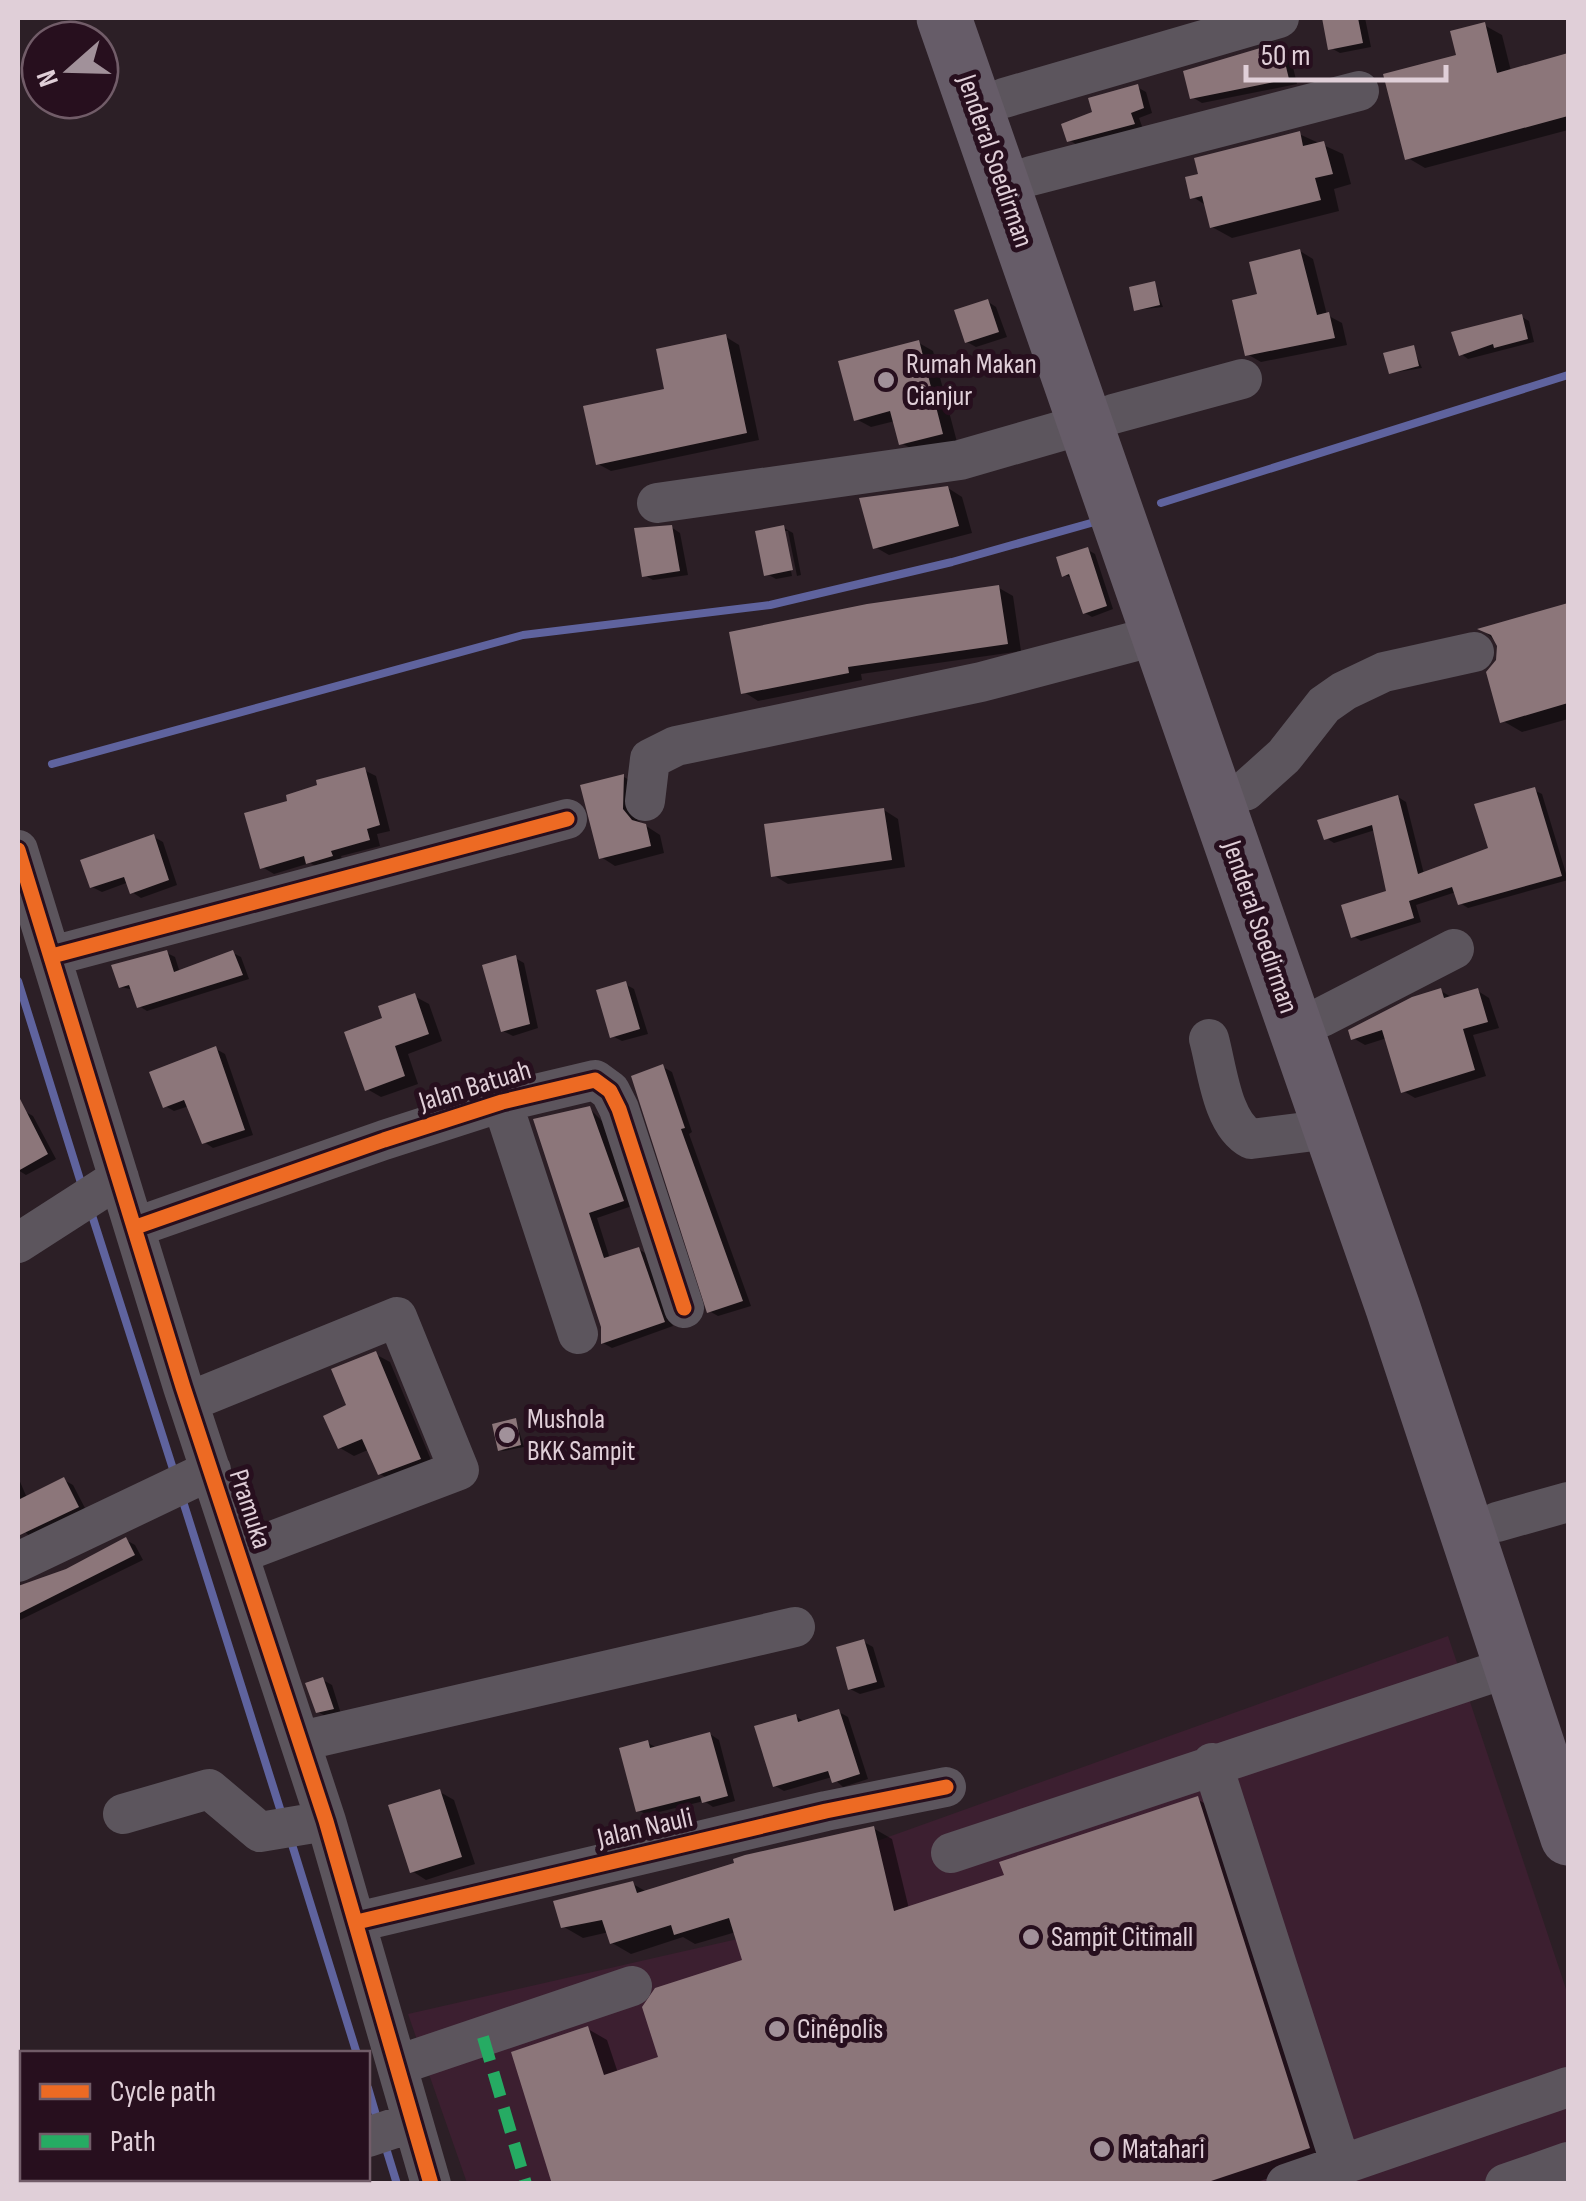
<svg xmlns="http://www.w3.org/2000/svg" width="1586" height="2201" font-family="'Sofia Sans Condensed',sans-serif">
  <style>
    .built { fill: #3c1f30 }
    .shadow { fill: #0007 }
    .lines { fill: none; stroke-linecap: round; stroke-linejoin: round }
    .stream { stroke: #5f639e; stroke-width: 8 }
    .building { fill: #8c767a }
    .minor { stroke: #5c555d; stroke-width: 40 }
    .highway { stroke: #665c68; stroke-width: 55 }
    .quiet { stroke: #26ab63; stroke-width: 12; stroke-dasharray: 25 12; stroke-linecap: butt }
    .cycleway-casing { stroke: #270f1e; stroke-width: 21 }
    .cycleway { stroke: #ed6a23; stroke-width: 15 }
    .poi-dot { fill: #a1919a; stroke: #270f1e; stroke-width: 4 }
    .labels { text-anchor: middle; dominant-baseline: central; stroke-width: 10; stroke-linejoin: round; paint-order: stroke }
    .street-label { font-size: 28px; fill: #e0cfd8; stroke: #270f1e }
    .poi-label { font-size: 28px; fill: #e0cfd8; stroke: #270f1e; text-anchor: start }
  </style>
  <rect width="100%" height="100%" fill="#2c1f26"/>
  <path class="built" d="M1448,1636L1568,1995V2183H467L408,2014L891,1904L877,1841Z"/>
  <path class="shadow" d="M1325,18H1365L1371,47L1340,53L1331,48Z
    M1484,25L1502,35L1511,71L1568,55V130L1425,168L1408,158L1459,57Z
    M1279,45L1289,50L1297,84L1202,103L1192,97Z
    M1137,87L1146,92L1152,113L1139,118L1143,129L1079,146L1069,140L1095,114Z
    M1299,134L1343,154L1351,184L1334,189L1339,211L1232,238L1212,227L1207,206L1193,197Z
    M1300,251L1313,259L1327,315L1342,323L1347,345L1261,362L1247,354L1260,296Z
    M1154,284L1163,307L1136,310Z
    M987,301L996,307L1007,337L976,347L967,342Z
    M1522,317L1529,321L1534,342L1468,359L1461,354Z
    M726,337L739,345L759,440L611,471L598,464Z
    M919,343L933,351L957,442L916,451L901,443L895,421L871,427L856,419Z
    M1413,348L1422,368L1391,373Z
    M948,488L962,497L972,533L889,555L875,547Z
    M671,527L680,533L688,575L653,580L644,575Z
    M784,528L793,533L801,575L797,576L788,531H783L792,576L776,579L767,574Z
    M1088,550L1095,554L1113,609L1092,617L1085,613L1073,578L1064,575Z
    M999,588L1013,596L1021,651L861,674L862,680L758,701L744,692Z
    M1568,605V719L1522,732L1503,721L1499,645L1484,630Z
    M364,770L376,776L390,831L377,834L380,846L341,856L343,862L319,868L310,863L274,874L262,867L290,803Z
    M624,777L638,785L637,820L660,835L664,853L615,866L601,857Z
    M1534,790L1542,794L1568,880L1468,908L1460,903L1456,892L1416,905L1421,922L1361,941L1353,936L1389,893L1375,830L1334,843L1326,838L1398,797L1406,802L1424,874L1491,849Z
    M884,810L898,819L905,867L788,884L773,875Z
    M154,837L163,842L177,885L141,898L132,892L129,882L102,892L92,887Z
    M167,953L175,957L180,973L233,953L241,957L249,979L147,1011L139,1006L134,990L121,987Z
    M515,958L524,963L538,1028L513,1036L503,1031Z
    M625,984L634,989L648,1034L622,1041L612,1036Z
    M1441,991L1453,998L1478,991L1489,998L1499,1028L1473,1035L1486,1076L1415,1098L1403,1091L1387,1038L1365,1045L1353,1038Z
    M414,996L429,1004L442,1041L408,1054L418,1084L381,1097L367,1089L385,1020Z
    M216,1049L225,1054L253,1135L213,1148L204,1142L189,1106L174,1111L165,1106Z
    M663,1067L672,1072L692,1132L689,1134L751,1306L718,1316L709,1311Z
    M589,1108L606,1125L632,1206L597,1218L610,1259L639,1249L648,1255L673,1326L612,1348L603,1343V1326L536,1121Z
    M24,1111L33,1116L56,1159L26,1175L18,1170V1114Z
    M375,1354L390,1362L434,1467L394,1482L380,1474L370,1449L354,1456L340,1448L350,1406Z
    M516,1421L524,1447L503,1451L500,1449Z
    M18,1477L27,1498L64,1480L73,1485L87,1512L31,1538L18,1524Z
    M126,1540L135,1545L143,1560L18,1621V1586L67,1572Z
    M864,1642L873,1647L885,1687L860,1694L850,1689Z
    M323,1680L332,1685L341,1714L327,1717L318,1712Z
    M839,1712L848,1717L868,1779L843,1787L832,1777L784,1791L775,1786L795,1716L805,1722Z
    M710,1734L719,1740L735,1801L713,1807L704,1801L647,1815L638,1810L648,1743L657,1748Z
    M440,1792L454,1800L475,1864L426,1880L412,1871Z
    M1197,1799L1216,1810L1328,2158L1251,2184H554L588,2029L607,2040L618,2073L661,2059L745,1962L736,1932L695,1944L683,1937L631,1954L612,1943L609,1932L583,1938L564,1927L633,1884L647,1892L873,1828L892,1839L909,1909L1007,1877Z"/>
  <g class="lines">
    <path class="stream" d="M1161,503L1568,375
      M52,764L523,635L770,605L952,562L1098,521
      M18,981L82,1186
      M90,1209L174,1472
      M181,1495L282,1815
      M290,1838L357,2054
      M368,2088L378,2122
      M385,2145L397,2184"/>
  </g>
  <path class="building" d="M1322,18H1358L1363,43L1328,50Z
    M1485,22L1497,73L1568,53V116L1405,160L1383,74L1456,55L1450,31Z
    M1280,42L1289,79L1190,99L1183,71Z
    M1138,84L1144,108L1131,113L1135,124L1067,142L1061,124L1092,112L1088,98Z
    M1300,131L1303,146L1324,141L1333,174L1315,178L1321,200L1210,228L1202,196L1190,199L1185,177L1198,174L1194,158Z
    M1300,249L1317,315L1329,312L1335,338L1245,356L1232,300L1257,294L1249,262Z
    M1155,281L1160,305L1134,311L1129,287Z
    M988,299L999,332L965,343L954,310Z
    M1522,314L1528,339L1494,348L1493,344L1459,356L1451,332Z
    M726,334L747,433L596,465L583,406L664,389L656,349Z
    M919,340L943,434L899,445L890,411L854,421L838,361Z
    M1414,345L1419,366L1389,374L1383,353Z
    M948,486L959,526L873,549L859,498Z
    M672,525L680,571L642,577L634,528Z
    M784,525L793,570L764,576L755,531Z
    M1088,547L1107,606L1083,614L1069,574L1062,577L1056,557Z
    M999,585L1008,644L848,667L849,673L741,694L729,632L867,604Z
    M1568,603V703L1500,723L1486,672L1496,660L1497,646L1491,635L1477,629Z
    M365,767L380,825L367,829L370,840L331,851L333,856L306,864L304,856L260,869L244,813L287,801L286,795L317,785L316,780Z
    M624,774L623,809L632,820L646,824L651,846L599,859L580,785Z
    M1535,787L1562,876L1458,905L1452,887L1409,901L1414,918L1351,938L1341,905L1386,891L1372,825L1324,840L1317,820L1398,795L1418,874L1488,848L1474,804Z
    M884,808L892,860L771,877L764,824Z
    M154,834L169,880L130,894L124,877L90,888L80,860Z
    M167,950L174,972L233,950L243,975L137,1008L129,985L119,988L111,965Z
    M516,955L530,1024L501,1032L482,965Z
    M626,981L640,1029L610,1038L596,990Z
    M1441,988L1444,998L1478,988L1488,1022L1463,1029L1475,1070L1401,1093L1382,1030L1351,1040L1348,1030L1412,997Z
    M415,993L429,1034L395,1046L405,1076L365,1091L344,1032L382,1018L378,1006Z
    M216,1046L245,1130L202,1144L184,1100L163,1108L149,1072Z
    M663,1064L685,1128L681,1129L743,1301L707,1313L631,1076Z
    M18,1095L48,1154L18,1171Z
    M590,1106L624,1201L589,1213L604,1258L639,1247L665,1322L601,1344V1327L533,1119Z
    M376,1351L421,1459L378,1475L362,1439L338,1449L323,1416L346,1405L331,1369Z
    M516,1418L521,1445L498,1451L492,1424Z
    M64,1477L79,1507L20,1535L18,1500Z
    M126,1537L135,1555L18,1614V1586L66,1569Z
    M864,1639L877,1682L848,1690L836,1647Z
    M323,1677L334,1709L316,1713L305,1683Z
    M839,1709L860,1774L832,1783L828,1771L773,1787L754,1726L796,1714L798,1722Z
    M710,1732L728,1796L702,1803L700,1796L636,1812L619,1748L648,1740L650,1748Z
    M440,1789L462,1857L410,1873L388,1805Z
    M1198,1796L1310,2148L1202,2184H552L511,2052L588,2026L604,2075L658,2057L642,2007L655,1988L742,1960L729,1918L674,1935L671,1925L610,1944L602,1920L561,1928L553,1901L633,1881L637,1893L734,1863L733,1859L745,1855L874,1826L894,1911L1004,1875L999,1862Z"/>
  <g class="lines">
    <path class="minor" d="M1004,98L1279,18
      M1031,176L1359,91
      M1113,414L1242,379
      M657,503L960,460L1085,424
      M1245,791L1284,756L1324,705L1344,691L1384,672L1474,652
      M645,801L650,759L676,746L981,682L1159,635
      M18,850L183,1387L326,1821L431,2184
      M52,956L567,819
      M1322,1017L1454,949
      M1209,1039C1217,1068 1222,1124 1251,1139L1330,1129
      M502,1102L578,1334
      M136,1227L384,1140L502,1102L595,1080L610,1091L619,1109L684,1308
      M18,1243L119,1178
      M188,1402L397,1317L459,1470L238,1554
      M1497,1522L1568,1502
      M18,1562L211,1470
      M301,1741L795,1627
      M1212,1763L1341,2165
      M123,1814L209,1789L260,1832L326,1821
      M951,1853L1513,1666
      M357,1922L826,1811L946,1787
      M398,2065L632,1986
      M368,2137L413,2122
      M225,2183L238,2178
      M1286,2184L1568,2087
      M1505,2184L1568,2162"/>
    <path class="highway" d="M944,18L1393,1308L1568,1838"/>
    <path class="quiet" d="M483,2037L526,2184"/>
    <g class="cycleway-casing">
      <path id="cycleway" d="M18,850L183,1387L326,1821L431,2184
        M52,956L567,819
        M136,1227L384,1140L502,1102L595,1080L610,1091L619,1109L684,1308
        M357,1922L826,1811L946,1787"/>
    </g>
    <use href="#cycleway" class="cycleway"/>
  </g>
  <g class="poi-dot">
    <circle cx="886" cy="380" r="10"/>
    <circle cx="507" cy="1435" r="10"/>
    <circle cx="1031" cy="1937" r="10"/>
    <circle cx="777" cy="2029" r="10"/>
    <circle cx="1102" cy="2149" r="10"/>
  </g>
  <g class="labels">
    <g class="street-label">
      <text transform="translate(995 161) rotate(71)">Jenderal Soedirman</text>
      <text transform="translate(1260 927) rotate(71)">Jenderal Soedirman</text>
      <text transform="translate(475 1086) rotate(-17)">Jalan Batuah</text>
      <text transform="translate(250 1509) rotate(72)">Pramuka</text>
      <text transform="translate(645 1828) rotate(-13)">Jalan Nauli</text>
    </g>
    <g class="poi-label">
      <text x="906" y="364">Rumah Makan<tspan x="906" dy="32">Cianjur</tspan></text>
      <text x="527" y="1419">Mushola<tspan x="527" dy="32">BKK Sampit</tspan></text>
      <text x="1051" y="1937">Sampit Citimall</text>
      <text x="797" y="2029">Cinépolis</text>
      <text x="1122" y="2149">Matahari</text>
    </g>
  </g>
  <rect width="1586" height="2201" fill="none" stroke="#e0cfd8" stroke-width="40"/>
  <rect x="20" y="2051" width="350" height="130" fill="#270f1e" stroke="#715c68" stroke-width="2.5"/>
  <rect x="40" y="2084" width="50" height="15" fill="#ed6a23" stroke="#715c68" stroke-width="2.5"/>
  <text x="110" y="2101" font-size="30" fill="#e0cfd8">Cycle path</text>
  <rect x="40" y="2134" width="50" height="15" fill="#26ab63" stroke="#715c68" stroke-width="2.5"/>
  <text x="110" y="2151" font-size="30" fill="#e0cfd8">Path</text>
  <g transform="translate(70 70) rotate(250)"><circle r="48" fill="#270f1e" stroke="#715c68" stroke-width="2.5"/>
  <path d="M0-8L18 38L0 25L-18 38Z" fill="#a1919a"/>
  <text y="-15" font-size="28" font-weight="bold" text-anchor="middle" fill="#e0cfd8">N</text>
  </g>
  <path d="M1246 65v15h200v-15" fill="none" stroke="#e0cfd8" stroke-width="5"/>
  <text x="1261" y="65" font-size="30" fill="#e0cfd8" stroke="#270f1e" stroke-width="8" paint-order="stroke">50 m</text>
</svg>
